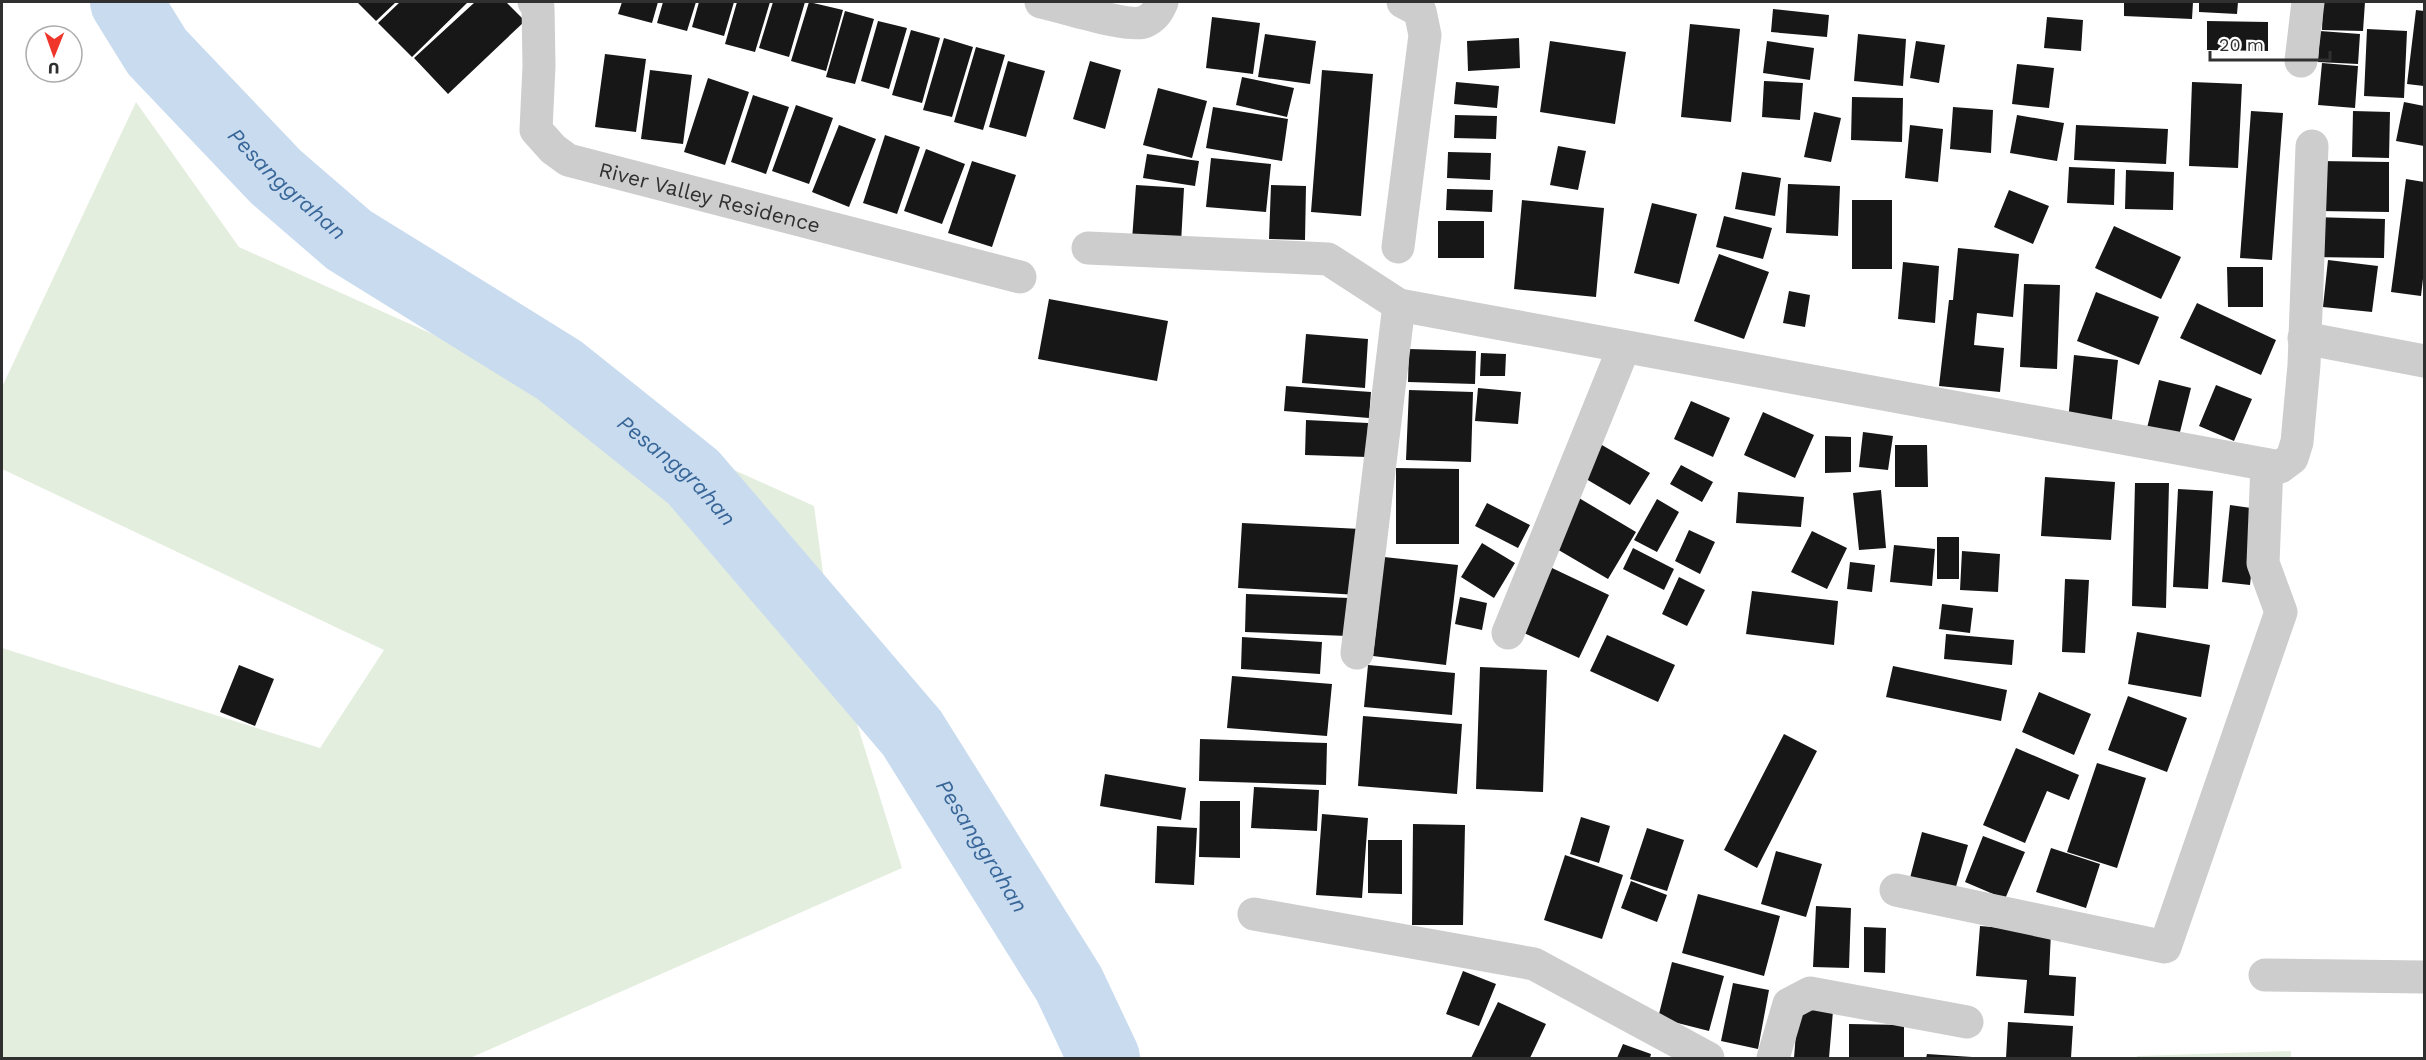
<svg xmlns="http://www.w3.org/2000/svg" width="2426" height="1060" font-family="'Work Sans',sans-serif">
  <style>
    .green { fill: #e4eede }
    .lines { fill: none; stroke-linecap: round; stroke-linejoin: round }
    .river { stroke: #c9dbef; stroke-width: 72 }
    .building { fill: #171717 }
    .minor { stroke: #cdcdcd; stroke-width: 33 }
    .labels { text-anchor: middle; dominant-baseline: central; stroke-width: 6; stroke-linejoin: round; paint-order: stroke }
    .street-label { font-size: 21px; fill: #303030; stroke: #fff }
    .water-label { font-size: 22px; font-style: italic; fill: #386698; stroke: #fff }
  </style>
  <rect width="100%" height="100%" fill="#fff"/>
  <path class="green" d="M136,102L239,247L814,506L833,647L902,868L470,1058H2V648L320,748L384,650L2,469V387Z
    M2291,1051V1058H2137V1056Z"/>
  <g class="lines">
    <path class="river" id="s1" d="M126,2L157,52L276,177L349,240L559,370L693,477L912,733L1069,984L1104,1058"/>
  </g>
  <path class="building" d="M357,2H396L376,21Z
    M400,2H468L412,57L378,23Z
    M475,2H506L525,21L448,94L414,58Z
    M622,2H658L652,23L618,14Z
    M663,2H696L687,31L657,23Z
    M699,2H734L724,36L692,27Z
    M737,2H770L755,52L725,44Z
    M773,2H805L789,57L759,48Z
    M809,2L843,10L826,71L791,61Z
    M2124,2H2193L2192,19L2124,16Z
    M2199,2H2238L2237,14L2199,12Z
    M2323,2H2365L2363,31L2322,30Z
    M1773,9L1829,15L1827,37L1771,32Z
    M2416,10L2424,11V86L2407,84Z
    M845,11L874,19L855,84L826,77Z
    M1212,17L1260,23L1253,74L1206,68Z
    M2047,17L2083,20L2081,51L2044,48Z
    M878,21L907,28L889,89L861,81Z
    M2207,21L2268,22V51L2207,50Z
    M1690,24L1740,29L1731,122L1681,117Z
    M2367,29L2407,31L2404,98L2364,96Z
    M911,30L940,38L922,103L892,95Z
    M2320,31L2360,34L2358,64L2318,62Z
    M1265,34L1316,41L1310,84L1258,77Z
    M1858,34L1906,39L1903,86L1854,81Z
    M944,38L973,47L952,117L923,110Z
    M1519,38L1520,68L1468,71L1467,41Z
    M1550,41L1626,52L1615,124L1540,112Z
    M1767,41L1814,48L1810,80L1763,73Z
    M1916,41L1945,45L1939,83L1910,78Z
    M976,47L1005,55L983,130L954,122Z
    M605,54L646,59L636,132L595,127Z
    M1008,61L1045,71L1026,137L989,127Z
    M1090,61L1121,70L1105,129L1073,119Z
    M2322,63L2358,66L2355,108L2318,105Z
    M2017,64L2054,68L2049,108L2012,104Z
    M650,70L692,75L683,144L641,139Z
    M1322,70L1373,74L1361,216L1311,212Z
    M1242,77L1294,88L1287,117L1236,105Z
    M708,78L749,92L725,165L684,152Z
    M1764,81L1803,83L1800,120L1762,117Z
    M1456,82L1499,86L1497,108L1454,104Z
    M2192,82L2242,84L2238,168L2189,166Z
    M1158,88L1207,101L1192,158L1143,145Z
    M753,95L789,107L766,174L731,162Z
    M1852,97L1903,98L1902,142L1851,140Z
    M2404,102L2424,106V146L2396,141Z
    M796,105L833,118L809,184L772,171Z
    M1213,107L1288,119L1282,161L1206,148Z
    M1953,107L1993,110L1991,153L1950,149Z
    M2251,111L2283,113L2272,260L2240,258Z
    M2353,111L2390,112L2389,158L2352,157Z
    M1814,112L1841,118L1831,162L1804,157Z
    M1455,115L1497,116L1496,139L1454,138Z
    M2017,115L2064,123L2057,161L2010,153Z
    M839,125L876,139L849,207L812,192Z
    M1910,125L1943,129L1938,182L1905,178Z
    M2076,125L2168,129L2166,164L2074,160Z
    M885,135L920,147L897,214L863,203Z
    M1558,146L1586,151L1578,190L1550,185Z
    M926,149L965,164L942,224L904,211Z
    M1448,152L1491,153L1490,180L1447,178Z
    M1147,154L1199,161L1195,186L1143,178Z
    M1211,158L1271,164L1266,212L1206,207Z
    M972,161L1016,175L992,247L948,233Z
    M2319,161L2389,162V212L2319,211Z
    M2069,167L2115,169L2114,205L2067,203Z
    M2126,170L2174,172L2173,210L2125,209Z
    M1742,172L1781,178L1775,216L1735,209Z
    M2406,179L2424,182V270L2421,296L2391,292Z
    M1788,184L1840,186L1838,236L1786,233Z
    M1136,185L1184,188L1181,243L1132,240Z
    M1271,185L1306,186L1305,240L1269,239Z
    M1447,189L1493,190L1492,212L1446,210Z
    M2009,190L2049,206L2033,244L1994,227Z
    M1522,200L1604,208L1596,297L1514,289Z
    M1852,200H1892V269H1852Z
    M1652,203L1697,214L1679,284L1634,273Z
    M1724,216L1772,228L1763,259L1716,247Z
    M2312,217L2385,219L2384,258L2310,257Z
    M1438,221H1484V258H1438Z
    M2114,226L2181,257L2161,299L2095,268Z
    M1958,248L2019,254L2013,317L1977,313L1974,345L2004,348L2000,392L1939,386L1949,300H1953Z
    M1719,254L1769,272L1744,339L1694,321Z
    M2328,260L2378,266L2372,312L2323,307Z
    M1903,262L1939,266L1935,323L1898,319Z
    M2227,267H2263V307H2228Z
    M2024,284L2060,285L2057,369L2020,367Z
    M1789,291L1810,295L1805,327L1783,323Z
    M2096,292L2159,317L2139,365L2077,341Z
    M1049,299L1168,321L1157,381L1038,359Z
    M2197,303L2276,340L2261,375L2180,338Z
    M1306,334L1368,339L1365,388L1302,383Z
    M1409,349L1476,351L1475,384L1408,382Z
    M1481,353L1506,354L1505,376H1480Z
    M2074,355L2118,360L2111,428L2068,422Z
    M2159,380L2191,388L2179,436L2147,428Z
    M2216,385L2252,399L2234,441L2199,426Z
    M1286,386L1371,392L1369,418L1284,411Z
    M1478,388L1521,392L1518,424L1475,421Z
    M1409,390L1473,392L1471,462L1406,460Z
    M1691,401L1730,418L1713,457L1674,439Z
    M1763,412L1814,435L1795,478L1744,455Z
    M1306,420L1368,423L1367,457L1305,455Z
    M1863,432L1893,436L1888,470L1859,467Z
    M1825,436L1851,437V472L1825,473Z
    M1595,441L1650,473L1630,505L1576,473Z
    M1895,445H1927L1928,487H1895Z
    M1681,465L1713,482L1702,502L1670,484Z
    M1396,468L1459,469V544H1396Z
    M2045,477L2115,482L2111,540L2041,536Z
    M2135,483H2169L2166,608L2132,606Z
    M2178,489L2213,491L2208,589L2173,587Z
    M1881,490L1886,548L1859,550L1853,493Z
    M1738,492L1804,497L1801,527L1736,523Z
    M1579,498L1636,532L1608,579L1550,545Z
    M1657,499L1679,512L1657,552L1634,540Z
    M1487,503L1530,525L1518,548L1475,526Z
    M2230,505L2258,509L2250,585L2222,582Z
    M1242,523L1361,529L1358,595L1238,588Z
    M1689,530L1715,542L1700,574L1675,561Z
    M1812,531L1847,548L1827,589L1791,572Z
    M1937,537H1959V579H1937Z
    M1482,543L1515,563L1494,598L1461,577Z
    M1894,545L1935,549L1932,586L1890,582Z
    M1633,548L1674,569L1664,590L1623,569Z
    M1962,551L2000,554L1998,592L1960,590Z
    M1384,557L1458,565L1446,665L1373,656Z
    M1850,562L1875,565L1872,592L1847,589Z
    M1552,568L1609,595L1579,658L1522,632Z
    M1679,577L1705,590L1687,626L1662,614Z
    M2065,579L2089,580L2085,653L2062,652Z
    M1752,591L1838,601L1834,645L1746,634Z
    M1246,594L1349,598L1348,636L1245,632Z
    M1460,597L1487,603L1482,630L1455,624Z
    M1942,604L1973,608L1970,633L1939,629Z
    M2137,632L2210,645L2201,697L2128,684Z
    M1946,634L2014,640L2012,665L1944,659Z
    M1607,635L1675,665L1658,702L1590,671Z
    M1242,637L1322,642L1320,674L1241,669Z
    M239,665L274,679L255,726L220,712Z
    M1368,665L1455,673L1452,715L1364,707Z
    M1893,666L2007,690L2001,721L1886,697Z
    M1480,667L1547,670L1543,792L1476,789Z
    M1232,676L1332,684L1327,736L1227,728Z
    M2039,692L2091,714L2074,755L2022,732Z
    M2128,696L2187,718L2167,772L2108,750Z
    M1363,716L1462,724L1457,794L1358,786Z
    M1784,734L1817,751L1757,868L1724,850Z
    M1200,739L1327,743L1326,785L1199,781Z
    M2016,748L2079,775L2069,800L2047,791L2025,843L1983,825Z
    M2097,763L2146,778L2117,868L2067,852Z
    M1105,774L1186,788L1181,820L1100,806Z
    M1254,787L1319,790L1317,831L1251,828Z
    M1200,801H1240V858L1199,857Z
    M1322,814L1368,818L1362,898L1316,895Z
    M1581,817L1610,826L1599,863L1570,854Z
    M1413,824L1465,825L1463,925H1412Z
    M1157,826L1197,828L1194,885L1155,883Z
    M1647,828L1684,840L1667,891L1630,879Z
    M1922,832L1968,845L1955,890L1910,878Z
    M1983,836L2025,852L2005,899L1965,882Z
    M1368,840H1402V894L1368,893Z
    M2051,848L2100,864L2086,908L2036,892Z
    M1776,851L1822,864L1806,917L1761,904Z
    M1565,855L1623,875L1602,939L1544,920Z
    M1631,881L1667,895L1657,922L1621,908Z
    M1698,894L1780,916L1764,976L1682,953Z
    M1816,906L1851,908L1849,968L1813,967Z
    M1980,926L2051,932L2049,975L2076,977L2074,1016L2024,1013L2027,980L1976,976Z
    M1864,927L1886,928L1885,973L1864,972Z
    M1672,962L1724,976L1709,1031L1658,1018Z
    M1463,971L1496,984L1479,1026L1446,1014Z
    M1733,983L1769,990L1758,1049L1721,1041Z
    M1498,1002L1546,1024L1530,1058H1471Z
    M1798,1008L1833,1011L1829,1058H1794Z
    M2008,1022L2073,1026L2071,1058H2006Z
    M1849,1024L1904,1025V1058H1849Z
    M1623,1044L1651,1054L1650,1058H1617Z
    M1927,1054L1972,1057V1058H1926Z"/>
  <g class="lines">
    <g class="minor">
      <path id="s2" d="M534,2L538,7L539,66L536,130L553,149L568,160L1020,277"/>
      <path d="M1041,2C1061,6 1128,28 1144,22C1154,18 1158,11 1162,2"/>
      <path d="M2301,61L2308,2"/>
      <path d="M1398,247L1425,35L1420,11L1403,2"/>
      <path d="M1088,248L1328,259L1399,305L2280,467L2292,458L2297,442L2304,365L2312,146"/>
      <path d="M2304,338L2424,361"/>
      <path d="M1508,633L1624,347"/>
      <path d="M1357,653L1399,305"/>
      <path d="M1896,890L2165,947L2281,612L2263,563L2267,465"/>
      <path d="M1254,914L1534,964L1708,1058"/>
      <path d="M2265,975L2424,977"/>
      <path d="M1773,1058L1789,1004L1810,993L1967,1022"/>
    </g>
  </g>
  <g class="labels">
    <g class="street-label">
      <text stroke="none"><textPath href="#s2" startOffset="320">River Valley Residence</textPath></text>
    </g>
    <g class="water-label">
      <text stroke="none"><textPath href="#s1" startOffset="244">Pesanggrahan</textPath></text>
      <text stroke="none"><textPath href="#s1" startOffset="730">Pesanggrahan</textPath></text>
      <text stroke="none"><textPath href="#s1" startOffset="1216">Pesanggrahan</textPath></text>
    </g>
  </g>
  <rect width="2426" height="1060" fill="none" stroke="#303030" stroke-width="6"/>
  <g transform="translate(54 54) rotate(181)"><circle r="28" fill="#ffffff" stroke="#acacac" stroke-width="1.5"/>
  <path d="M0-4.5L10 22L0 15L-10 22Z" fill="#f0362a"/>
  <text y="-9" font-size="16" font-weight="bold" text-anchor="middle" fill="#303030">U</text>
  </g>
  <path d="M2210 51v9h120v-9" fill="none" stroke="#303030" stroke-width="3"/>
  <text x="2219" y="51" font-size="18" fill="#303030" stroke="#ffffff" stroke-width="4.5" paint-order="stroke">20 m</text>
</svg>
